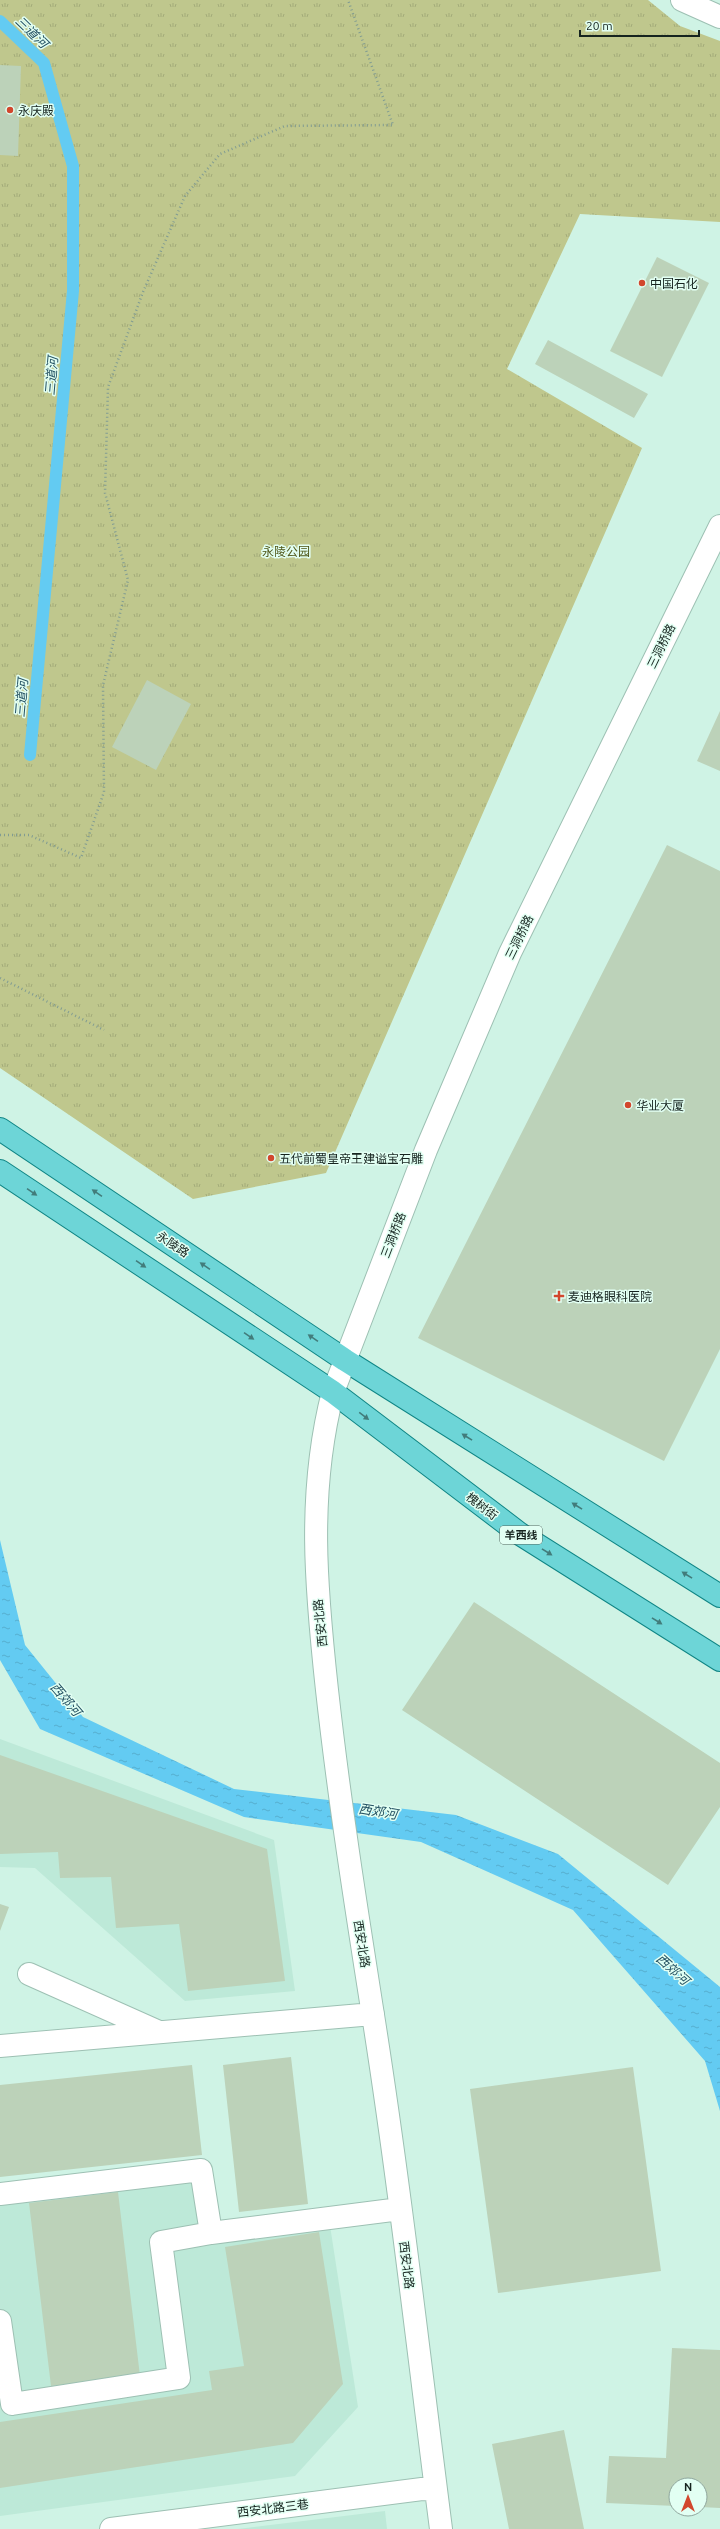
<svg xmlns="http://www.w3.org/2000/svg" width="720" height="2529" font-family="Ubuntu,'Noto Sans SC',sans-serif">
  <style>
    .built { fill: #bde9d8 }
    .grass { fill: url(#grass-tufts) }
    .water { fill: url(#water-ripples) }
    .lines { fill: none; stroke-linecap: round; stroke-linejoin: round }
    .stream { stroke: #63cbf2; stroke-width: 12 }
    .building { fill: #bcd2b9 }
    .minor-casing { stroke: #9dc0b3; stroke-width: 24 }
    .major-casing { stroke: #0f8585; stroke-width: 24 }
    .path { stroke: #819c92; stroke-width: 2.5; stroke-dasharray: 1 3; stroke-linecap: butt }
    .minor { stroke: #fff; stroke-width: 22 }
    .major { stroke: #6dd5d7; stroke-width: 22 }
    .oneway { fill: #427c7b }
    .poi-dot { fill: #d2472d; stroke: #e2fff3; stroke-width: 1.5 }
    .labels { text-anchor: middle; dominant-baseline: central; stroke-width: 3; stroke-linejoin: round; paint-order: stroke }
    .shield { fill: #e2fff3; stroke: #53665f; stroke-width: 1 }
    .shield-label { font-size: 11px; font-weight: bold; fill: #16241f }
    .poi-label { font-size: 12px; fill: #16241f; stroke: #e2fff3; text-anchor: start }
    .park-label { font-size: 12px; fill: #4e5516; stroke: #e2fff3 }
    .street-label { font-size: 12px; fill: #16241f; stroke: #e2fff3 }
    .water-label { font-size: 13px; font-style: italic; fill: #245162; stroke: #e2fff3 }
  </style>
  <defs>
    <pattern id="grass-tufts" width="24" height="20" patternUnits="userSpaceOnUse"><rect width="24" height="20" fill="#bfc78d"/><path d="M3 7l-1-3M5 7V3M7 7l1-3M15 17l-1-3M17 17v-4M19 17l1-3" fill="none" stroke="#a3ab79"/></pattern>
    <pattern id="water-ripples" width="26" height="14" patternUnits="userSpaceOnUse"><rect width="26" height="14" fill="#63cbf2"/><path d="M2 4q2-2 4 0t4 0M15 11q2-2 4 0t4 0" fill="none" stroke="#55aecf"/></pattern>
  </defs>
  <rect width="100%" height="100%" fill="#cff3e5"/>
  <path class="built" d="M0,1739L274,1840L295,1991L185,2001L35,1868L0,1867Z
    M201,2170L211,2233L329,2219L358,2407L295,2476L0,2516V2405L11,2404L0,2321V2194Z
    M385,2511L387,2529H238Z"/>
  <path class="grass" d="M0,0H648L680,26L720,41V222L580,214L507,369L642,448L326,1173L193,1199L0,1068Z"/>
  <path class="water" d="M0,1540L25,1645L83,1717L234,1789L456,1815L558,1854L720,1987V2111L705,2061L573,1910L421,1842L244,1817L40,1729L0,1660Z"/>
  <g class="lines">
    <path class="stream" d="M0,21L44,63L73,166V291L30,755"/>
  </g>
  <path class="building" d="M0,65L21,66L18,156L0,155Z
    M657,257L709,283L662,377L610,351Z
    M548,340L648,394L634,418L535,364Z
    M147,680L191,704L156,770L112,747Z
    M720,711V771L697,761Z
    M667,845L720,871V1349L664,1461L418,1338Z
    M474,1602L720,1763V1807L668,1885L402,1710Z
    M0,1755L267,1849L285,1981L188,1991L179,1924L116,1928L111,1877L60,1878L58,1852L0,1854Z
    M0,1904L9,1907L0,1931Z
    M291,2057L308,2204L239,2212L223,2065Z
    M192,2065L202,2155L0,2177V2085Z
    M633,2067L661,2271L498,2293L470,2089Z
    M118,2192L140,2376L51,2386L29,2203Z
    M319,2232L343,2384L293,2443L0,2488V2422L212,2390L209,2371L244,2366L225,2247Z
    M672,2348L720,2350V2508L700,2507V2485H676V2506L606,2503L609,2456L666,2458Z
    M564,2430L584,2529H509L492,2444Z"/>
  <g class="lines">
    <g class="minor-casing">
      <path id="minor" d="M682,0L720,17
        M29,1974L159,2032
        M0,2046L373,2014
        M0,2194L201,2170L211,2233
        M0,2321L12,2404L179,2378L161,2242L211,2233L400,2209
        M111,2529L422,2489L436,2490
        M441,2529C419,2358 400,2186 373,2015C356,1907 339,1799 327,1690C316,1589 307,1493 333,1392L426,1150L510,953L720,526"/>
    </g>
    <g class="major-casing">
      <path id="major" d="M0,1129L345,1360L720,1596
        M0,1171L333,1392L520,1534L720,1660"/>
    </g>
    <path class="path" d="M0,835H29L81,858L104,792L103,685L128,580L105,493L108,387L143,292L185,196L220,154L285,126L393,125L348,0
      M0,978L104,1030"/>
    <use href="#minor" class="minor"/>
    <use href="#major" class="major"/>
  </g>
  <defs><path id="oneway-solid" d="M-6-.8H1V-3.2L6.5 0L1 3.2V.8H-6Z"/></defs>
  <g class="oneway">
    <use href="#oneway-solid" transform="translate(32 1192) rotate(34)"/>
    <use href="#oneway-solid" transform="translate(97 1193) rotate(-146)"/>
    <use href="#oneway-solid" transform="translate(141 1264) rotate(34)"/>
    <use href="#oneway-solid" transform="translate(205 1266) rotate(-146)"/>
    <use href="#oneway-solid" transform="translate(249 1336) rotate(34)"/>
    <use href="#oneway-solid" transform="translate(313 1338) rotate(-146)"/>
    <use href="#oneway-solid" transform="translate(364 1416) rotate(37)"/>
    <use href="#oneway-solid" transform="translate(467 1437) rotate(-148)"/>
    <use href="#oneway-solid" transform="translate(577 1506) rotate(-148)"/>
    <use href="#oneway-solid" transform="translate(547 1552) rotate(32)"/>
    <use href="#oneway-solid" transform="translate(687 1575) rotate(-148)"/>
    <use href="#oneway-solid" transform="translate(657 1621) rotate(32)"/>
  </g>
  <g class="poi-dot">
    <circle cx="10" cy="110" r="4"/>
    <circle cx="642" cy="283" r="4"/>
    <circle cx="628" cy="1105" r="4"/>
    <circle cx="271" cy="1158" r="4"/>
    <path d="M557 1290h4v4h4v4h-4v4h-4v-4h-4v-4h4z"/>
  </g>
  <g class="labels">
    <rect class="shield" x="500" y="1526" width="42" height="18" rx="3"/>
    <g class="shield-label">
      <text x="521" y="1535">羊西线</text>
    </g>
    <g class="poi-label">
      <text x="18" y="110">永庆殿</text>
      <text x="650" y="283">中国石化</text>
      <text x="636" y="1105">华业大厦</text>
      <text x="279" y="1158">五代前蜀皇帝王建谥宝石雕</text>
      <text x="568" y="1296">麦迪格眼科医院</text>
    </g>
    <g class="park-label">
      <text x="286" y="551">永陵公园</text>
    </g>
    <g class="street-label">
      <text transform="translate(661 646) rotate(-64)">三洞桥路</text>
      <text transform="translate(519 937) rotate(-64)">三洞桥路</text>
      <text transform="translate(393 1235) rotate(-69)">三洞桥路</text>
      <text transform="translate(173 1244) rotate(34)">永陵路</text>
      <text transform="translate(482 1506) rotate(37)">槐树街</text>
      <text transform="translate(320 1623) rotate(-96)">西安北路</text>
      <text transform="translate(362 1944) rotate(81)">西安北路</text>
      <text transform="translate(407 2265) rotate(83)">西安北路</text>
      <text transform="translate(273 2508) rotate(-7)">西安北路三巷</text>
    </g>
    <g class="water-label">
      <text transform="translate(32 32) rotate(44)">三道河</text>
      <text transform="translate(51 376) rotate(-85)">三道河</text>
      <text transform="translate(21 698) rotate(-85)">三道河</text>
      <text transform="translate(66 1699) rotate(49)">西郊河</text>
      <text transform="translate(378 1811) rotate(9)">西郊河</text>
      <text transform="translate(673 1969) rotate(42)">西郊河</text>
    </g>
  </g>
  <g transform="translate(688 2497)"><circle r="19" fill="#e2fff3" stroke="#90a79e"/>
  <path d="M0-3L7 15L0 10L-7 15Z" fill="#d2472d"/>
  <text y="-6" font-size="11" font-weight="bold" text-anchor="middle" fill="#16241f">N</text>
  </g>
  <path d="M580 30v6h119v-6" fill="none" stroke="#16241f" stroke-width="2"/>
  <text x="586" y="30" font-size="12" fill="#16241f" stroke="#e2fff3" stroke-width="3" paint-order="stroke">20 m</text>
</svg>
